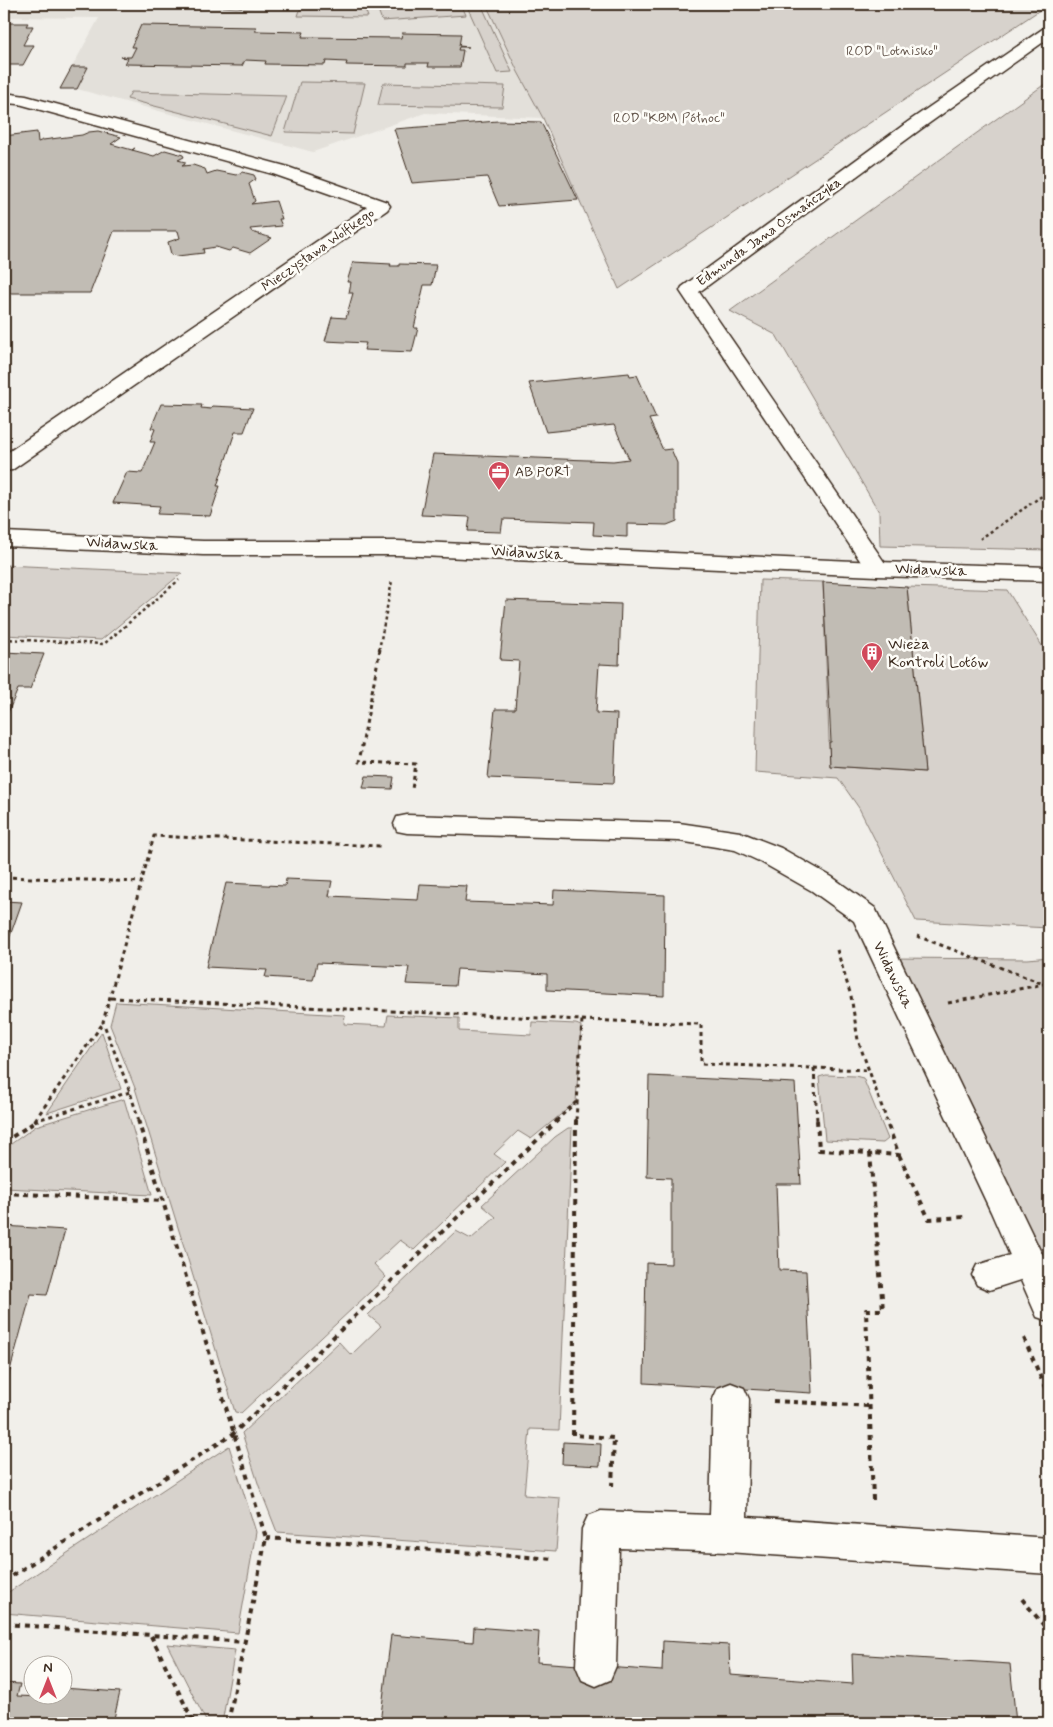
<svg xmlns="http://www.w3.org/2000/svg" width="1053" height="1727" font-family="Mynerve,sans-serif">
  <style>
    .built { fill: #e3e0da }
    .green { fill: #d7d2cc; stroke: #897e75 }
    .building { fill: #c1bcb4; stroke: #3b2a1e }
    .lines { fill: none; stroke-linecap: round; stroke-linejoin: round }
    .lane-casing { stroke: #3b2a1e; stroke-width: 3 }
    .street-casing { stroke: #3b2a1e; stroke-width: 3 }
    .path-far2 { stroke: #3b2a1e; stroke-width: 2.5; stroke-dasharray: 3 3; stroke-linecap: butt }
    .path-far1 { stroke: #3b2a1e; stroke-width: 3; stroke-dasharray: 4 4; stroke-linecap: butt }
    .path { stroke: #3b2a1e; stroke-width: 4; stroke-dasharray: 5 5; stroke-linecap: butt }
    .lane { fill: #fdfcf7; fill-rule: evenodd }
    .street { fill: #fdfcf7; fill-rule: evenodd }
    .labels { text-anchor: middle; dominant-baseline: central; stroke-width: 5; stroke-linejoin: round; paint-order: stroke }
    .far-park-label { font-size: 14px; fill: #62544a; stroke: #fdfcf7 }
    .far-street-label { font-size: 14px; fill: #3b2a1e; stroke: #fdfcf7 }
    .far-poi-label { font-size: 14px; fill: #3b2a1e; stroke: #fdfcf7; text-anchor: start }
    .street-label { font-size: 16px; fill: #3b2a1e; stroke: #fdfcf7 }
    .poi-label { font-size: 16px; fill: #3b2a1e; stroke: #fdfcf7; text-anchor: start }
  </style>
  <rect width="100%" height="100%" fill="#f1efea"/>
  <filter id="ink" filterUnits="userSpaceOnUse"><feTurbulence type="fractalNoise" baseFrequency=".02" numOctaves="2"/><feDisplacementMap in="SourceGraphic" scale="10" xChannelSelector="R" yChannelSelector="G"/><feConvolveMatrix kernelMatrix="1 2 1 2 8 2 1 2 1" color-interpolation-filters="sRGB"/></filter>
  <g filter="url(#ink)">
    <path class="built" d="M4,4H486L518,72L543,118L425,113L313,152L77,89H60L99,18L4,17Z"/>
    <path class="green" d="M191,4H284L236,8Z
      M302,4H363L368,17L298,16Z
      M376,4H461L466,15L382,21Z
      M466,4H481L512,72L497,73Z
      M486,4H1049L619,289L543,118L518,72Z
      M1049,81V550L880,546L879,512L776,335L730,311Z
      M300,82L365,83L353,134L285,132Z
      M383,83L505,86L502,107L378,105Z
      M131,92L287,96L272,136L127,99Z
      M4,565L182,573L101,640L4,635Z
      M760,580L823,582L830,766L925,772L907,587L1007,590L1049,657V928L916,921L859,808L838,778L755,772Z
      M1049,957V1306L885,958L1028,959Z
      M116,1002L345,1015L344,1024L386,1026L388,1015L459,1018V1031L531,1035L532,1022L576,1024L581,1026L576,1102L531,1139L518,1131L494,1154L505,1162L414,1250L400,1240L374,1264L386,1277L241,1413L235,1412L135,1088L110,1025Z
      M102,1032L121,1089L47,1113Z
      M826,1075L855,1076L863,1078L888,1139L883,1143L825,1140L819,1077Z
      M124,1099L152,1195L4,1188V1149L36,1126Z
      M568,1128H572L559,1430L530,1429L524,1495L560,1498L556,1551L277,1532L259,1486L242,1433L339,1342L351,1355L381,1326L368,1315L456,1231L471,1239L496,1217L482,1205L555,1137Z
      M229,1446L256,1532L238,1633L4,1613V1595Z
      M167,1644L235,1650L222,1723H207Z"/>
    <path class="building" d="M4,23H28L26,26H33L23,45H34L23,65H4Z
      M141,25L256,27L255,31L304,32L302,37L401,38L402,33L461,34L459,46L469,47H459L458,50H463L460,67H428L429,63H407V66L346,65L347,62L326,61L325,65L265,64L266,61L245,60L242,66L125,64L128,58L121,57H131L136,47H131Z
      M72,67H88L77,89H60Z
      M498,121L541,122L578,200L499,206L487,177L412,183L394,129Z
      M98,131L121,137L111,144L132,150L135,148L132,150L154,156L165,150L183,155L184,157L178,160L185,162V164L182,166L193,165L205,169L207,174L216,171L236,175L242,172L254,175L256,179L249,184L255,201L251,204L276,201L282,219H279L282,226L250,229L252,232L272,238L250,253L233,248L229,251L216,247L203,249L204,253L177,256L171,254L168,242L180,238L178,231H114L90,293H4V136L37,132L38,142L43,140L82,135L89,132Z
      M353,262L391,264L390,266H399V264L436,265L432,285H424L414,328H418L412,352L364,350L366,343L325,341L332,317L346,318L353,293H349L351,282H347Z
      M629,373L630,376L637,375L656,418L649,419L663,450L671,449L677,463V521L667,525L627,524V537L593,535L594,522L503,519L501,532L468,531L470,517L421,515L433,454L613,461L629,459L614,425L546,432L529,383Z
      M161,404L202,405L201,408L211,409L212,406L253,408L244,432H235L217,486H220L210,516L157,514L160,506L113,503L127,472L142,473L155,442H150L155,429L151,428Z
      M823,582L907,587L925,772L830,766L829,742H831Z
      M506,600L621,604L619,665L599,664L596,713L617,714L614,783L488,778L495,709H515L519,661L500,660Z
      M4,652L44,654L30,689H18L4,722Z
      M366,776L394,777L392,789L363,788Z
      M286,879L332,881L329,896L418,900L420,884L467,886L465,902L553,905L554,890L665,895L664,996L547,990V974L457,969L455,986L406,984L409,967L317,963L313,980L265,977L267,970L206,967L226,883L285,886Z
      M4,901L22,902L5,950L4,949Z
      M649,1076L795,1083L801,1184H776L779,1270L806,1271L812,1393L644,1383L646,1263L671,1264V1178L647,1177Z
      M4,1226L65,1230L47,1295L31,1294L4,1392Z
      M563,1442L601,1444L600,1466L562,1464Z
      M474,1627L539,1632L537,1662L662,1671L663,1641L729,1645L730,1675L853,1684L852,1654L1010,1664L1016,1723H380L391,1635L473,1642Z
      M4,1683L20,1684L17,1696L42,1697L43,1694H62V1688L120,1692L113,1723H4Z"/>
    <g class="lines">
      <g class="lane-casing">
        <path id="lane" d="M1049,26V38L921,129L699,292L889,569L885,574L877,576L869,574L680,291L682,287L909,121L1044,28Z
          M1030,1249L1042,1253L1047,1263L1042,1273L989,1290L977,1285L972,1275L977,1265Z
          M731,1383L744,1388L749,1399L747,1517L1049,1538V1574L727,1552L619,1548L616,1666L610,1680L596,1686L582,1680L576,1666L582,1529L588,1516L601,1511L710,1515L713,1399L718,1388Z"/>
      </g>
      <g class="street-casing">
        <path id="street" d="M4,93L26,96L285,166L387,202L390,206L387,210L12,470L4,471V455L367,207L273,174L19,104L4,103Z
          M4,532L203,541H398L877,562L1049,567V581L877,576L398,555H203L4,546Z
          M407,815L679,823L740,832L781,848L832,877L875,908L1049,1269V1321L1037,1317L991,1212L854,921L812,891L761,862L735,850L679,841L407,833L397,831L394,824L397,817Z"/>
      </g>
      <path class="path-far2" d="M980,539L1049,491
        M4,639L104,644L179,580
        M379,650L392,581"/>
      <path class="path-far1" d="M380,649L359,762L416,764L412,789
        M4,877L141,882
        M917,936L1049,986
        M837,950L851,996L858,1040L887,1121
        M111,998L582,1020L576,1121
        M948,1003L1049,983
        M582,1020L701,1024V1064L869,1070
        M814,1068L817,1121
        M35,1120L103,1023
        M34,1121L130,1092
        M139,1121L130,1092L103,1022L154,836L380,846
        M556,1121L576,1102"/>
      <path class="path" d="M138,1120L266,1538L228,1723
        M576,1120L573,1435L614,1438L612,1486
        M817,1120L819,1150L870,1153
        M4,1142L38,1120
        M899,1155L929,1219L965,1217
        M4,1193L163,1201
        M1024,1338L1049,1397
        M773,1401L870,1406
        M873,1500L866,1310H883L870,1153L899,1155L886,1120
        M266,1538L555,1559
        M4,1581L233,1434L558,1120
        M1022,1599L1046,1628L1049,1650
        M4,1624L245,1642
        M151,1636L194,1723"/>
      <use href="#lane" class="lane"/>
      <use href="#street" class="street"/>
    </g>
  </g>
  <defs>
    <g id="office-pin" transform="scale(1.125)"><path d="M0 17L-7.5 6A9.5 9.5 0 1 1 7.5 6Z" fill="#d1495b" stroke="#fdfcf7"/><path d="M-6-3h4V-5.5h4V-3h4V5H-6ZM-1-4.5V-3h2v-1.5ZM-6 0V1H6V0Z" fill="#fff"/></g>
    <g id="building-pin" transform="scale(1.125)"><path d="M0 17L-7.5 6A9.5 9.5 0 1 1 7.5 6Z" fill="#d1495b" stroke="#fdfcf7"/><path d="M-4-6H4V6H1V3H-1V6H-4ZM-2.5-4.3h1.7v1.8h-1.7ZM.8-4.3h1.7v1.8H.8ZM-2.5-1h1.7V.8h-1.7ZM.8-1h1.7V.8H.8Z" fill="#fff"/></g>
  </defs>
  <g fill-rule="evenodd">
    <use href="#office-pin" x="499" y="472"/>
    <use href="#building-pin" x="872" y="653"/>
  </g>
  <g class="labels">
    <g class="far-park-label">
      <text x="892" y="51">ROD "Lotnisko"</text>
      <text x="669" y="118">ROD "KBM Północ"</text>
    </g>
    <g class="far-street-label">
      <text transform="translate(769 232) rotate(-36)">Edmunda Jana Osmańczyka</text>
      <text transform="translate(318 250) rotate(-35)">Mieczysława Wolfkego</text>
    </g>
    <g class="far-poi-label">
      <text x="515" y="472">AB PORT</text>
    </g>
    <g class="street-label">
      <text transform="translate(122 544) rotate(3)">Widawska</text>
      <text transform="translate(527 553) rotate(3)">Widawska</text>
      <text transform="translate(931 570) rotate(2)">Widawska</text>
      <text transform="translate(893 975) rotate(64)">Widawska</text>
    </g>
    <g class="poi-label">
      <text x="888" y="644">Wieża<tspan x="888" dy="18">Kontroli Lotów</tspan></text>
    </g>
  </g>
  <rect width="1053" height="1727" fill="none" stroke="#fdfcf7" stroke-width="20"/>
  <rect x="10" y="10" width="1033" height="1707" fill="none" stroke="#3b2a1e" stroke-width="2" filter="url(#ink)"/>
  <g transform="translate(48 1680)"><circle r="24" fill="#fdfcf7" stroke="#afa8a0"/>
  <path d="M0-4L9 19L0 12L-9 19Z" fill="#d1495b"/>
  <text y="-8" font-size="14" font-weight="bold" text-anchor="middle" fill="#3b2a1e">N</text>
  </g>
</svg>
